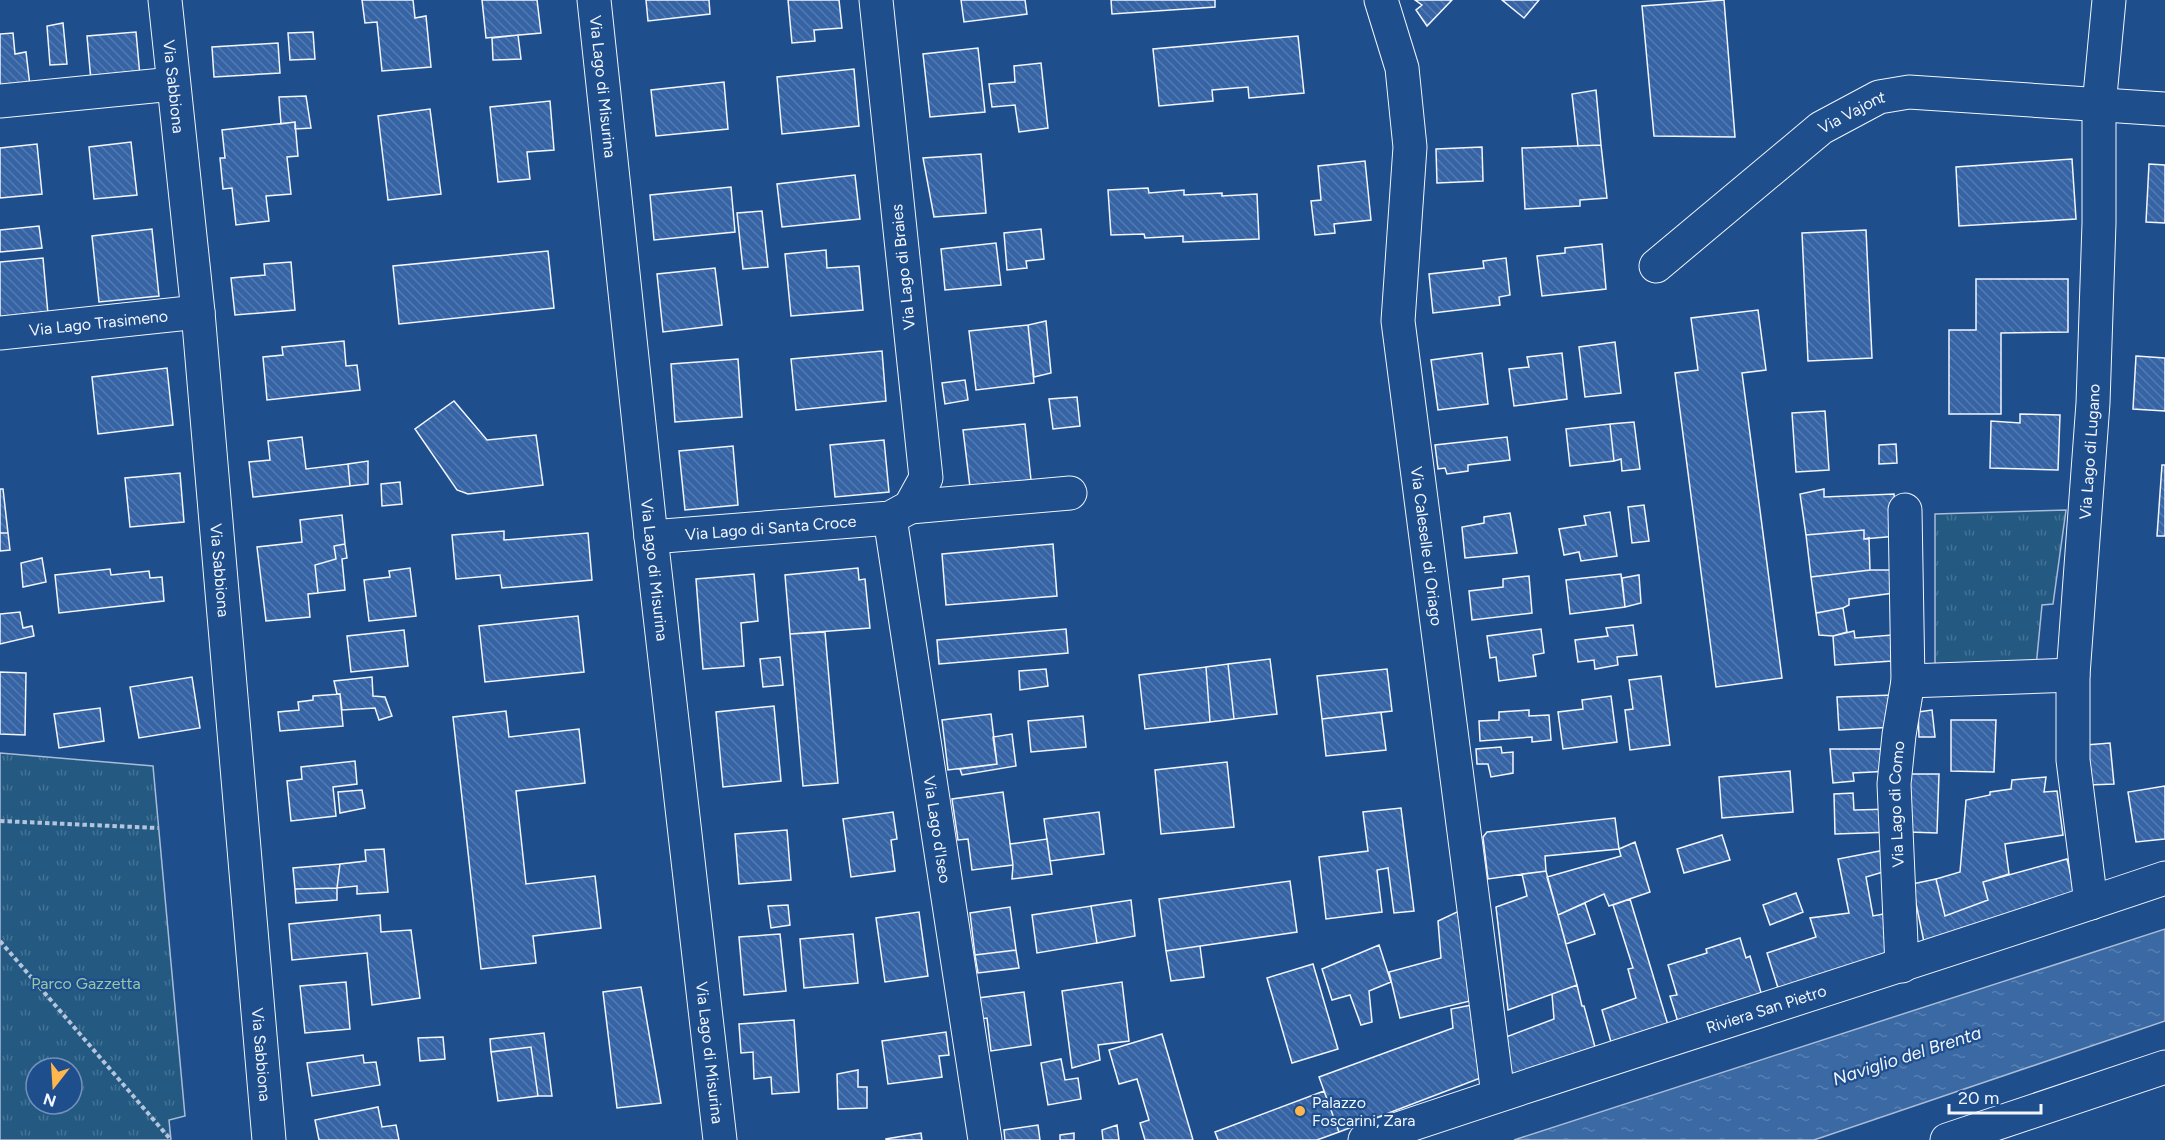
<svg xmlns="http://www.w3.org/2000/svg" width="2165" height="1140" font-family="Figtree,sans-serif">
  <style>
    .grass { fill: url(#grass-tufts); stroke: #a8bbd7; stroke-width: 1.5; fill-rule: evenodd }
    .water { fill: url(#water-ripples); stroke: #a8bbd7; stroke-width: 1.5 }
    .building { fill: url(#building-back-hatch); stroke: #f2f6ff; stroke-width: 1.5 }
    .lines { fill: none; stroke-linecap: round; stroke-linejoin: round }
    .minor-casing { stroke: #f2f6ff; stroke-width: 35 }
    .major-casing { stroke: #f2f6ff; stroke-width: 35 }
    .path { stroke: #b3c4dc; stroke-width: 4; stroke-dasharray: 4.5 3; stroke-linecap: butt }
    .minor { stroke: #1f4e8c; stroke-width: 33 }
    .major { stroke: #1f4e8c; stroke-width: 33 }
    .poi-dot { fill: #ffb74d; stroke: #1f4e8c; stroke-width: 2 }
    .labels { text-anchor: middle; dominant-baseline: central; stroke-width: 4.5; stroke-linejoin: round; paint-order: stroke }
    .street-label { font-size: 16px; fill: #f2f6ff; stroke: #1f4e8c }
    .park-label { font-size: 16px; fill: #97c8a6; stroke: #1f4e8c }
    .poi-label { font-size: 16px; fill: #f2f6ff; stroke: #1f4e8c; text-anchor: start }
    .water-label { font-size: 18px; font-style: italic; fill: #f2f6ff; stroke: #1f4e8c }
  </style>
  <defs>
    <pattern id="grass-tufts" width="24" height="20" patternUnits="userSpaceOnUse" patternTransform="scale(1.5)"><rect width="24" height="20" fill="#245a82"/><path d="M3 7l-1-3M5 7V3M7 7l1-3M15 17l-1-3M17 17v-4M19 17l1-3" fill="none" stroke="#447295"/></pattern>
    <pattern id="water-ripples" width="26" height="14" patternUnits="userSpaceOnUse" patternTransform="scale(1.5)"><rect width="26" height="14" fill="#3b69a3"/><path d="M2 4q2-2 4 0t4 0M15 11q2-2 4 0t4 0" fill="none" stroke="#587fb1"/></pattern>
    <pattern id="building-back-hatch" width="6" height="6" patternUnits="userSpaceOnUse" patternTransform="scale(1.5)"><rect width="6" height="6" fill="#3563a3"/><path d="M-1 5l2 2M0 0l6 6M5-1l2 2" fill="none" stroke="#537ab1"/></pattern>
  </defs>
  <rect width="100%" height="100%" fill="#1f4e8c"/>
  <path class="grass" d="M2066,510L2053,604L2042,605L2036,667L1935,674V514Z
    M0,753L153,766L185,1116L169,1120L171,1140H0ZM36,1068H72V1104H36Z"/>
  <path class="water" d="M2165,929V1021L1814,1140H1514Z"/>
  <path class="building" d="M362,0H413L415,18L426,16L431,67L382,71L377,22L365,23Z
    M482,0H537L541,33L486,38Z
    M646,0H709L710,14L648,21Z
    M788,0H839L842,28L814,30L815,41L792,43Z
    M961,0H1025L1027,14L964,22Z
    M1111,0H1215V7L1112,14Z
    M1415,0H1452L1427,26L1416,10L1422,5Z
    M1502,0H1539L1524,18Z
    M1724,0L1735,137L1654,136L1642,6Z
    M63,23L67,64L50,65L47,26Z
    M136,32L140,76L91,81L87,36Z
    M313,32L315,59L290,60L288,33Z
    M13,33L15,54L26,52L30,86L0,89V34Z
    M518,35L521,59L493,60L492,38Z
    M1298,36L1304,93L1249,98L1248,87L1212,90L1213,101L1159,106L1153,49Z
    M278,43L280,73L214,77L212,47Z
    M978,48L985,112L930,117L923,54Z
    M1041,63L1048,128L1019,132L1015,105L992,107L989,84L1015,82L1014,66Z
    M854,69L859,126L782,134L777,77Z
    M724,82L728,129L656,136L651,90Z
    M1596,90L1601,145L1578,146L1572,94Z
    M306,96L311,128L295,129V122L281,124L279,97Z
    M550,101L554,150L527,152L530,179L498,182L490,107Z
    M430,109L441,194L388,200L378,116Z
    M295,122L298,156L287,157L291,194L266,196L269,221L236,225L232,188L223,189L220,158H225L222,130Z
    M131,142L137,195L94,199L89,147Z
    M37,144L42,194L0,198V148Z
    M1601,145L1607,198L1580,200V206L1525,209L1522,148Z
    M1482,147L1483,181L1437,183L1436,149Z
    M981,154L986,213L934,217L923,158Z
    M2072,159L2076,219L1959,226L1956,167Z
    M1365,161L1371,220L1334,224L1335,233L1315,235L1311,201L1321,200L1318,166Z
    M2149,164L2165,165V223L2146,222Z
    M855,175L860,219L782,227L777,184Z
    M731,187L735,232L654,240L650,195Z
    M1148,188L1149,193L1184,190V195L1222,193V196L1257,194L1259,239L1183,242V236L1145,238L1144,234L1111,235L1108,190Z
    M762,211L768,267L743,269L737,213Z
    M39,226L42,248L0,252V230Z
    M152,229L159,296L99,302L92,236Z
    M1041,229L1044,259L1026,261L1027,268L1007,270L1004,233Z
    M1866,230L1872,358L1808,361L1802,233Z
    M996,243L1001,285L945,290L941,249Z
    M1602,244L1606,289L1542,296L1537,256L1565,253V248Z
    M826,250L827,268L859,266L863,310L791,316L785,254Z
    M548,251L554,308L399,324L393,266Z
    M43,258L48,314L0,318V262Z
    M1506,258L1510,295L1499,297L1500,305L1433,313L1429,274L1484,268L1483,261Z
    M291,262L295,310L235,315L231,278L265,275L264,264Z
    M715,268L722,325L663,332L657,274Z
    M1976,279H2068V332L2001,333V414H1949V330H1976Z
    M1758,310L1766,370L1742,373L1782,678L1716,687L1675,373L1698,370L1691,318Z
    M1046,321L1051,373L1034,377L1028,325Z
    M1028,325L1034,383L976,390L969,331Z
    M344,341L346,366L357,365L360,390L267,400L263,357L283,355L282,347Z
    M1615,342L1621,393L1585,397L1579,347Z
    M882,351L886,401L796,410L791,359Z
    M1482,353L1488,404L1438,410L1431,360Z
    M1562,353L1567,399L1514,406L1509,369L1529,367L1527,357Z
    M2136,356L2165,358V411L2133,409Z
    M738,359L742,417L675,422L671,364Z
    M167,368L173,425L98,434L92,377Z
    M965,380L968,400L945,404L942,383Z
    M1077,397L1080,426L1053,429L1049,399Z
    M454,401L487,440L536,435L543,485L468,494L457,490L415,429Z
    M1825,411L1829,470L1796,472L1792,413Z
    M2020,414L2060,415L2058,470L1990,468L1991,421L2020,423Z
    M1634,422L1640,469L1622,471L1621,459L1614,461L1610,424Z
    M1025,424L1031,480L970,487L963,430Z
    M1610,424L1614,461L1570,466L1566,429Z
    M302,437L306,469L348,464L350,486L253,497L249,462L270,460L268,441Z
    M1507,437L1510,460L1468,465V471L1447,474L1445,468L1438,469L1435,445Z
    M884,440L889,492L835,497L830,445Z
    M1896,444L1897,463L1879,464V445Z
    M733,446L738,505L685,510L679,451Z
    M368,461V484L350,486L348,464Z
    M2162,465H2165V536H2157Z
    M180,473L184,522L130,527L125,478Z
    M400,482L402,504L382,506L381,484Z
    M0,489H3L8,533H0Z
    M1824,489V497L1894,494L1897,536L1864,539V530L1806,535L1800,494Z
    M1644,505L1649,541L1632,543L1628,507Z
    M1610,512L1617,556L1581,561L1579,552L1564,555L1559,529L1586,525L1584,516Z
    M1510,513L1517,553L1465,558L1462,527L1484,523V517Z
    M342,515L345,544L334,546L336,559L315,565L318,593L308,594L310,617L266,621L257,547L302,542L300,520Z
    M1864,530V539L1869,538L1870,570L1811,577L1806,535Z
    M504,531V540L588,533L592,580L502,588L500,575L456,579L452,535Z
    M0,533H8L10,550L0,551Z
    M345,544L347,558L342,559L345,590L318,593L315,565L336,559L334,546Z
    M1053,544L1057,596L946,605L942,554Z
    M42,558L46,582L23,587L21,563Z
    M410,568L416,616L369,621L364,580L390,577L389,571Z
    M858,568L859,580L865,579L870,628L790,634L785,575Z
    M110,569L111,575L149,571L150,578L162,577L164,601L59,613L55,575Z
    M1870,570H1894V593L1849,599V605L1843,608L1816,613L1811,577Z
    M754,574L758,621L741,623L744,666L703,669L696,579Z
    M1621,574L1625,607L1570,614L1566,580Z
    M1639,575L1641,603L1625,607L1622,578Z
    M1529,576L1532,613L1472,620L1469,591L1503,587V579Z
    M1843,608L1847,632L1833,636L1819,635L1816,613Z
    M20,612L23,628L32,626L34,636L0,644V614Z
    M578,616L584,672L485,682L479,626Z
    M1633,625L1637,655L1617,657L1618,665L1595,669L1594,660L1578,662L1575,640L1608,636L1606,628Z
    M1066,629L1068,653L939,664L937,640Z
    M1541,629L1544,653L1533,655L1536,676L1499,681L1496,657L1490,658L1487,636Z
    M404,630L408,666L351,672L347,636Z
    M1854,631L1855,638L1892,635V661L1835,665L1833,636Z
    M825,632L838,783L803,786L790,634Z
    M780,657L783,685L763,687L760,659Z
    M1270,659L1277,714L1234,719L1228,664Z
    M1228,664L1234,719L1210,722L1206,667Z
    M1206,667L1210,722L1145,729L1139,675Z
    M1046,669L1048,686L1020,690L1019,671Z
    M1387,669L1392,711L1322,719L1317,676Z
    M0,672L26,673L25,735L0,734Z
    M1661,676L1670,745L1630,750L1625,710L1633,709L1629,680Z
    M192,677L200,728L139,738L130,687Z
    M372,677L373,696L385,697L392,716L379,720L375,708L342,710L340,694H337L334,681Z
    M340,694L343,726L280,731L278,712L299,710L298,702L313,700V696Z
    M1893,695L1895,727L1839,730L1837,697Z
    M1611,696L1617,742L1563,749L1558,712L1583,709L1582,700Z
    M774,706L781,781L723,787L716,712Z
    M100,708L104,741L59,748L54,714Z
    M1529,710V716L1549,715L1551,740L1532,742V737L1480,741L1479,721L1499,720V712Z
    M1932,710L1935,737H1919L1918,712Z
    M506,711L509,737L579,729L585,783L516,791L526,884L595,876L601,928L533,936L536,963L481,969L453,717Z
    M1381,712L1386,750L1326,756L1322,719Z
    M991,714L997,764L948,770L942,720Z
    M1083,716L1086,747L1031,752L1028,721Z
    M1951,720H1996L1994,772L1951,771Z
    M1012,734L1016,766L962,775L960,769L997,764L993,737Z
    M2110,743L2114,784L2089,785L2086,745Z
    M1501,747L1502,753L1513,752V773L1491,777L1488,764H1477L1476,749Z
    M1830,749H1890V771L1853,773L1854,781L1833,783Z
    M355,761L357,784L333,787L336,816L291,821L287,781L302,779L301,767Z
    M1227,762L1234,827L1161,834L1155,770Z
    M1790,771L1793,812L1722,818L1719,777Z
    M1909,774H1939L1937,833L1909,832Z
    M2046,777L2044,792L2057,791L2063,835L2005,844L2009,874L1983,882L1988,900L1945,916L1936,879L1960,872L1966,800L1990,795V792L2011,789L2012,780Z
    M2165,786V839L2136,842L2128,792Z
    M362,790L365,808L340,813L338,792Z
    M1003,792L1013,865L972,870L968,839L958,840L952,799Z
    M1853,793L1854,810L1892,809L1893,832L1835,834L1834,794Z
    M1401,808L1414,911L1394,913L1388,868L1377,870L1382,912L1326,919L1319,857L1368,851L1363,812Z
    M893,812L897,839L891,840L895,871L851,877L843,819Z
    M1099,812L1104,854L1050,861L1044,819Z
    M1615,818L1619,849L1545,856L1546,871L1488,879L1483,837L1487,832Z
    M787,830L791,880L739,884L735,834Z
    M1722,835L1730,860L1684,873L1677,849Z
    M1047,839L1052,874L1012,879L1013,865L1010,844Z
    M1635,842L1650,892L1609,906L1604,894L1558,915L1547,877L1621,856L1619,849Z
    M384,849L388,892L357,894V886L337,888L340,864L366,861L365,850Z
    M1890,849V870L1866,877L1873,916L1895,912L1901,954L1779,991L1767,953L1816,937L1810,918L1849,913L1838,859Z
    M2067,859L2077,901L1925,947L1912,884L1936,879L1945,916L1988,900L1983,882Z
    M340,864L337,888L295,889L293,868Z
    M1546,871L1577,985L1508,1010L1496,907L1527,896L1522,874Z
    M1290,881L1297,932L1166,951L1159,899Z
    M337,888V900L296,903L295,889Z
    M1796,893L1803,912L1770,925L1763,905Z
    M1630,899L1668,1025L1611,1042L1602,1010L1636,998L1628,969L1633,968L1613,905Z
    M1131,900L1135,936L1097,943L1091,906Z
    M1585,903L1595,934L1566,944L1558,915Z
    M788,905L790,925L771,928L768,906Z
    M1091,906L1097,943L1037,953L1032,915Z
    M1010,907L1016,950L975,955L970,913Z
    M1459,911L1470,1001L1400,1018L1389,972L1441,958L1438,921Z
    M919,912L928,976L885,982L876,918Z
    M380,915L381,932L411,930L420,998L372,1005L367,953L292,960L289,924Z
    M780,934L786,991L744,995L739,937Z
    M853,934L858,983L804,988L800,939Z
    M1740,938L1746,958L1750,956L1762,996L1678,1022L1670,996L1677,995L1668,965L1707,953L1706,949Z
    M1379,945L1391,982L1369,991L1372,1022L1361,1025L1350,995L1332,1000L1322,969Z
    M1200,946L1204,977L1171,981L1166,951Z
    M1016,950L1019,968L978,973L975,955Z
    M1313,964L1338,1049L1292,1063L1267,978Z
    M346,982L350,1029L305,1033L300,986Z
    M1122,982L1129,1041L1098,1045L1100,1060L1072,1068L1062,991Z
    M1577,985L1582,1006H1584L1595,1047L1511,1075L1506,1037L1554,1019L1552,994Z
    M641,987L661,1103L617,1108L603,992Z
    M1024,992L1031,1045L991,1051L987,1018L981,1019L978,998Z
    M1472,1005L1483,1077L1339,1132L1319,1077L1453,1028L1451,1009Z
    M794,1020L799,1092L772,1094L771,1077L754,1079L753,1052L741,1053L739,1024Z
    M946,1032L949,1055L939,1056L942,1077L888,1084L882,1041Z
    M544,1033L552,1096H538L531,1047L491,1052L490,1039Z
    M1162,1034L1193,1140H1145L1140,1123L1149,1120L1137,1079L1119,1084L1109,1050Z
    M443,1037L445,1059L420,1061L418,1038Z
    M531,1047L538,1096L498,1101L491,1052Z
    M363,1055L364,1063L376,1062L380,1085L312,1096L307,1063Z
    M1061,1059L1065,1080L1078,1078L1081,1099L1048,1105L1041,1063Z
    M858,1070V1087H867V1108L838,1109L837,1074Z
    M1324,1091L1339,1132L1317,1140H1218L1215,1132Z
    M378,1107L382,1127L396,1125L399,1140H319L315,1120Z
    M1038,1125L1040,1140H1005L1004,1130Z
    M1117,1125L1119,1140H1103L1102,1130Z
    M921,1133L922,1140H886V1139Z
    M1074,1133V1140H1060V1135Z"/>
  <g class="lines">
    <g class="minor-casing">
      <g id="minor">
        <path id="s1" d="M165,0L198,312L269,1140"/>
        <path id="s2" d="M594,0L651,537L720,1140"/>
        <path id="s3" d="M1381,0L1402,68L1410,147L1398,321L1498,1095"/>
        <path d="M0,101L173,84"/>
        <path id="s4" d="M1656,266L1821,128L1879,97L1909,92L2165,109"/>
        <path id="s5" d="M0,333L198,312"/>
        <path d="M910,507L1070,493"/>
        <path id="s6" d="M890,518L985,1140"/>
        <path id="s7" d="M651,537L890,518L910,507L926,478L876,0"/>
        <path d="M1908,681L2073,675"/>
        <path id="s8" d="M2091,903L2073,760V675L2093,403L2099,223V106L2109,0"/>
        <path id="s9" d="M1902,966L1894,784L1899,735L1908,681L1905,510"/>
        <path id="s10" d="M1365,1140C1631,1050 1899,968 2165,878"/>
      </g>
    </g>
    <g class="major-casing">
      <path id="major" d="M1947,1140L2165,1067"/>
    </g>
    <path class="path" d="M0,821L158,828
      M0,941L171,1140"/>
    <use href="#minor" class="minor"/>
    <use href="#major" class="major"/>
  </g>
  <circle class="poi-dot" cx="1300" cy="1111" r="6"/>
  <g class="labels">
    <g class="street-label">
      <text stroke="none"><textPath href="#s1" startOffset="87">Via Sabbiona</textPath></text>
      <text stroke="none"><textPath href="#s2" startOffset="87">Via Lago di Misurina</textPath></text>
      <text stroke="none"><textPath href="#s4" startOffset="250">Via Vajont</textPath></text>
      <text transform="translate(903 267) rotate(-96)">Via Lago di Braies</text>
      <text stroke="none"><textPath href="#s5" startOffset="99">Via Lago Trasimeno</textPath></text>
      <text stroke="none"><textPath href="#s8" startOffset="453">Via Lago di Lugano</textPath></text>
      <text stroke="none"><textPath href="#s7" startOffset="120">Via Lago di Santa Croce</textPath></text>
      <text stroke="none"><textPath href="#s3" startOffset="552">Via Caleselle di Oriago</textPath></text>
      <text stroke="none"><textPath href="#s1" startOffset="573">Via Sabbiona</textPath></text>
      <text stroke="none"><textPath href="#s2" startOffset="573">Via Lago di Misurina</textPath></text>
      <text stroke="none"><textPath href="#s9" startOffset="162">Via Lago di Como</textPath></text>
      <text stroke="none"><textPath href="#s6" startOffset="315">Via Lago d'Iseo</textPath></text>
      <text stroke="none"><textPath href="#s10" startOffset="422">Riviera San Pietro</textPath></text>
      <text stroke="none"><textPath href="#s2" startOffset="1059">Via Lago di Misurina</textPath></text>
      <text stroke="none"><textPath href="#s1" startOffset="1059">Via Sabbiona</textPath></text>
    </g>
    <g class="park-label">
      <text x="86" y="983">Parco Gazzetta</text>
    </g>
    <g class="poi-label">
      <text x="1312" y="1102">Palazzo<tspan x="1312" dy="18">Foscarini, Zara</tspan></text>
    </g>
    <g class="water-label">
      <text transform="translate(1907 1056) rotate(-18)">Naviglio del Brenta</text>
    </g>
  </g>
  <g transform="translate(54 1086) rotate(197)"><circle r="28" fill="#1f4e8c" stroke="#7391ba" stroke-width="1.5"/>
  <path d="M0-4.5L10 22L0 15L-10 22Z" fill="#ffb74d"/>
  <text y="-9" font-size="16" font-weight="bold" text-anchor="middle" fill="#f2f6ff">N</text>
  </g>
  <path d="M1949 1104v9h92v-9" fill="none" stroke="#f2f6ff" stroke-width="3"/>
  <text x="1958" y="1104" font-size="18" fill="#f2f6ff" stroke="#1f4e8c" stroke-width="4.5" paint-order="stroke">20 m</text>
</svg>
